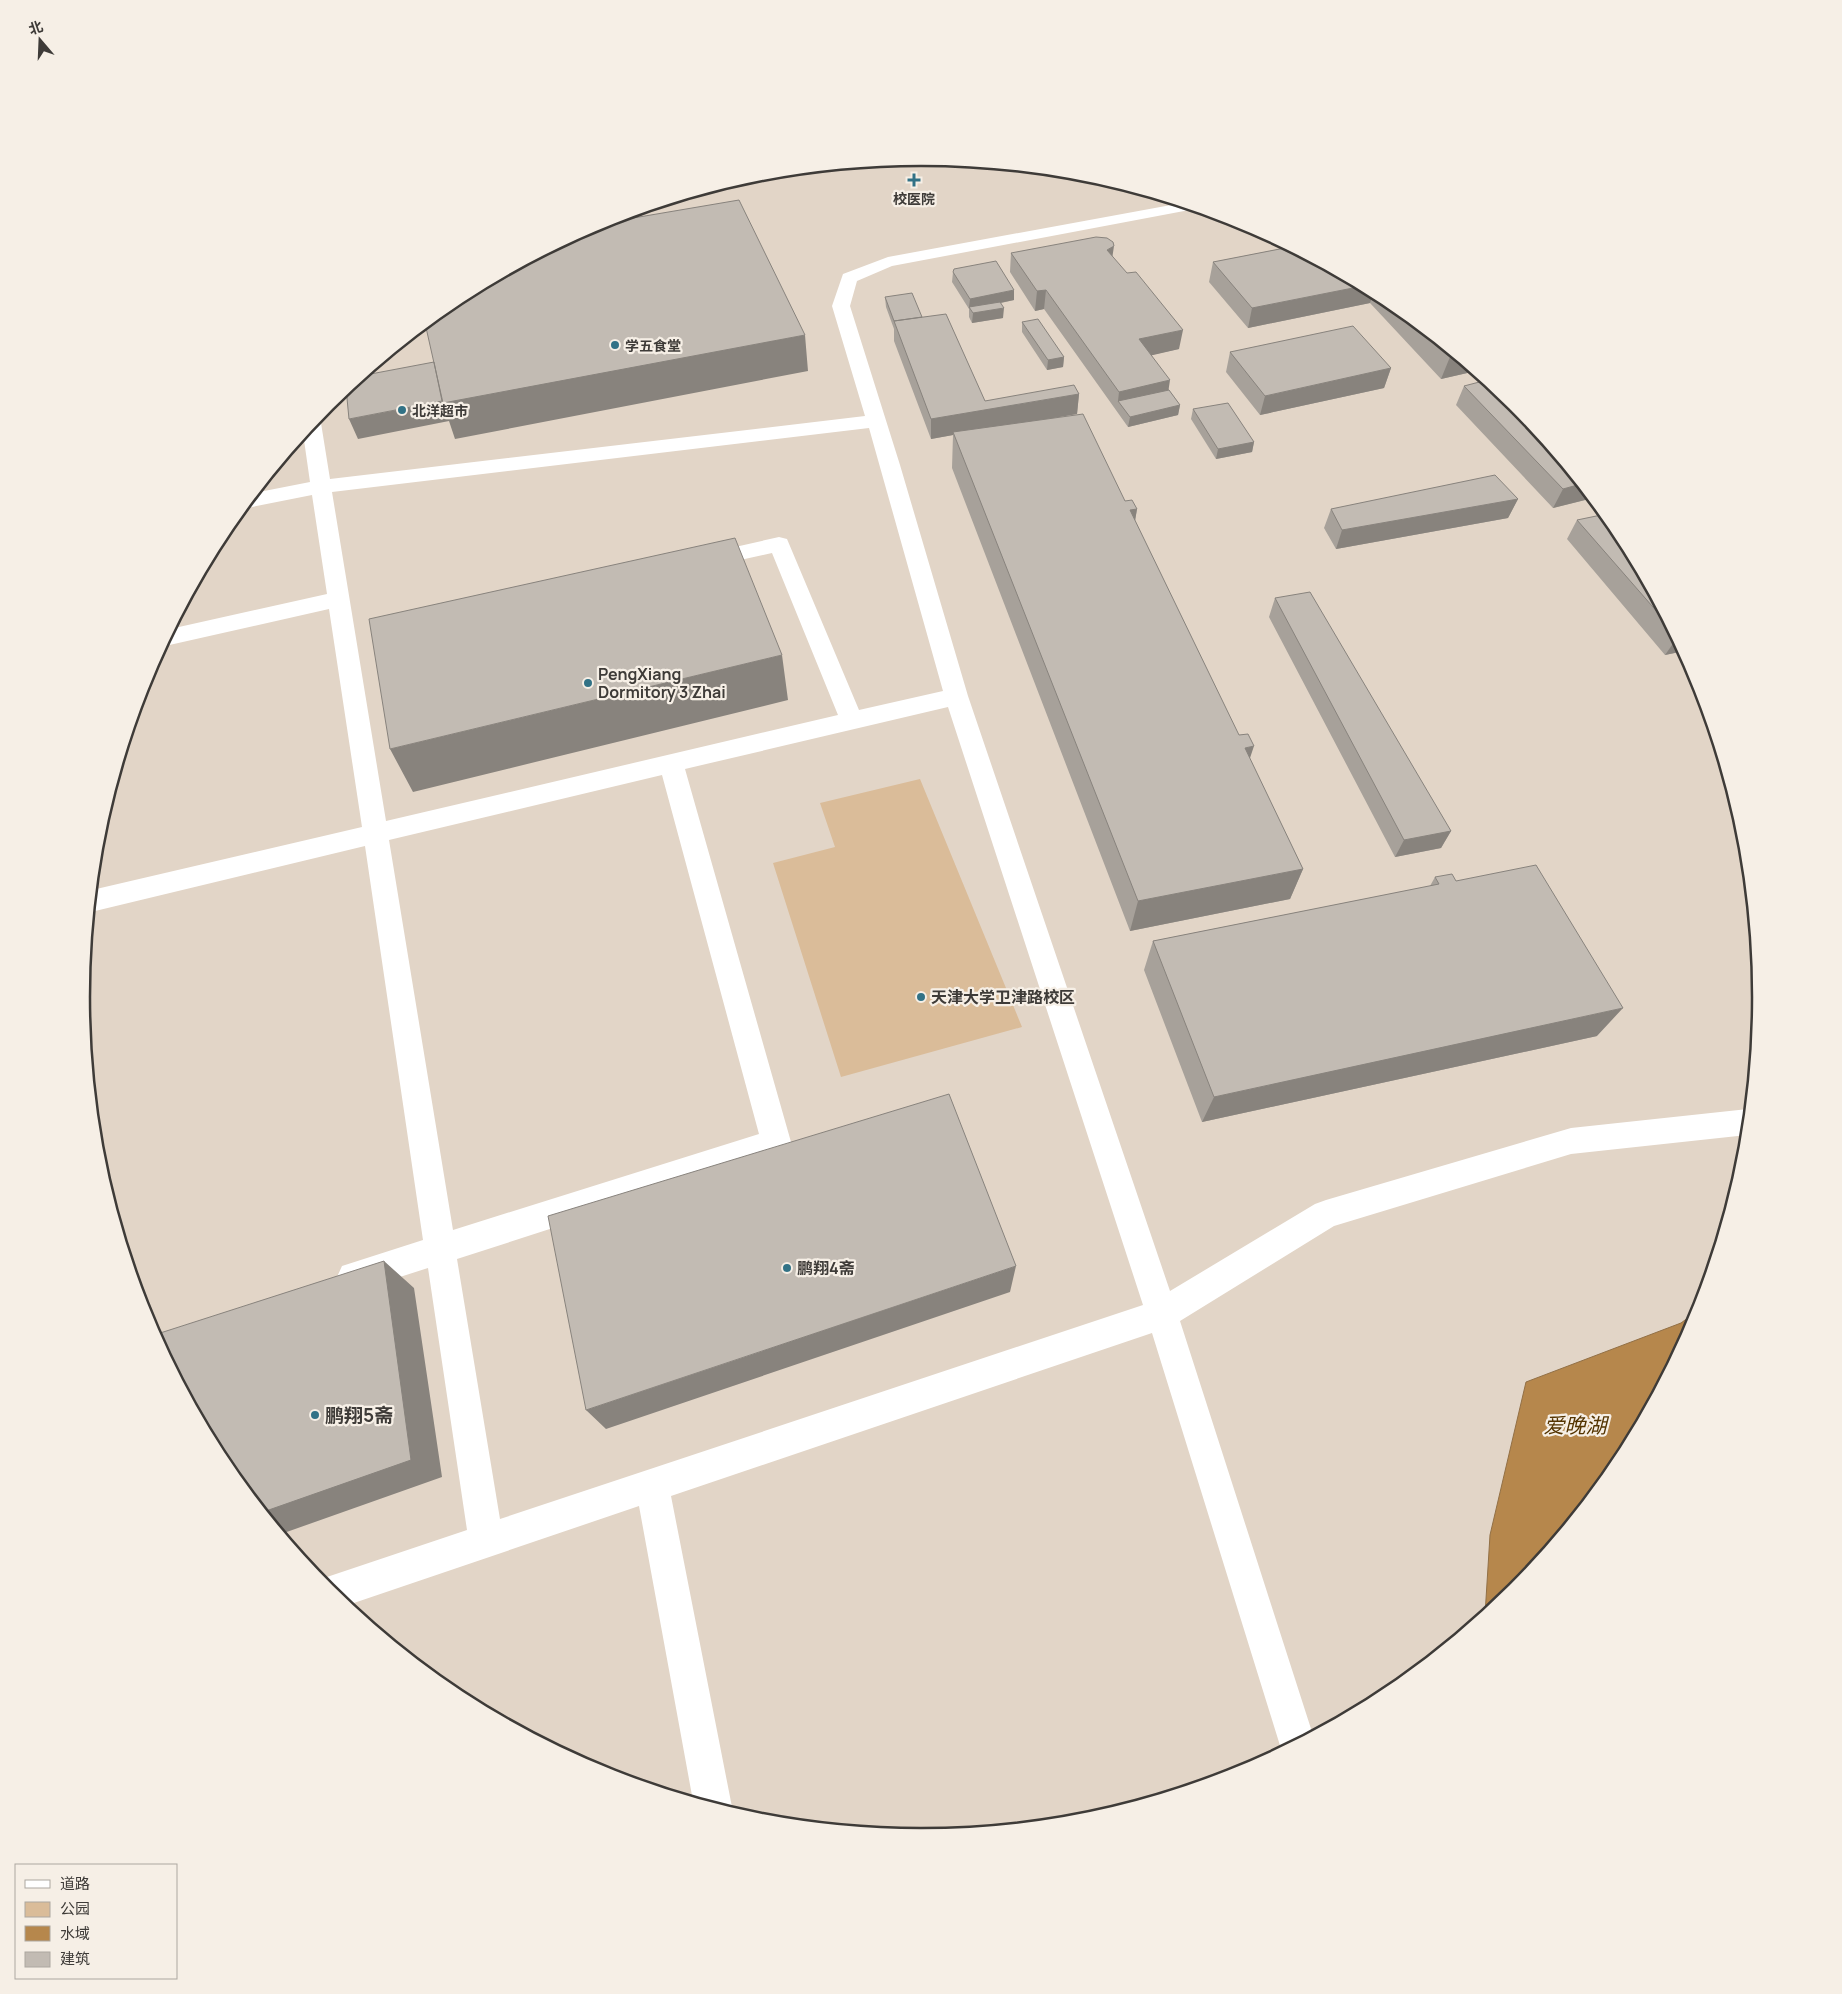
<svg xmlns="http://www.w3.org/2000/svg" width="1842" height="1994" font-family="Manrope,'Noto Sans SC',sans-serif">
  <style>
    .built { fill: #e2d5c7 }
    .green { fill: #dabc99 }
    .water { fill: #b6874c; stroke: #927046 }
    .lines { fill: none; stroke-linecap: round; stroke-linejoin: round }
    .minor { fill: #fff; fill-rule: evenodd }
    .wall { fill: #a7a19a }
    .shaded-wall { fill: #88837d }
    .building { fill: #c2bbb3; stroke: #88837d }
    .poi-dot { fill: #327286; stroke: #f6efe6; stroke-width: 2 }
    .labels { text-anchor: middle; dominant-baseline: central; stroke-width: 4.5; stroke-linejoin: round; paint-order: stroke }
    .far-poi-label { font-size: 14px; font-weight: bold; fill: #3e3b38; stroke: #f6efe6; text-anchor: start }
    .poi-label { font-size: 16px; font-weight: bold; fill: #3e3b38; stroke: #f6efe6; text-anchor: start }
    .near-poi-label { font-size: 19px; font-weight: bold; fill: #3e3b38; stroke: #f6efe6; text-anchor: start }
    .near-water-label { font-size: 21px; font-style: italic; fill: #543401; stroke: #f6efe6 }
    .rim { fill: none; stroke: #3e3b38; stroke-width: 2.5 }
  </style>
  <rect width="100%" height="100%" fill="#e8e1d9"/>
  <path class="built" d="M84 997a837 837 0 1 1 1674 0a837 837 0 1 1-1674 0Z"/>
  <path class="green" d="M920,779L1022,1027L841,1077L773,863L835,847L820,803Z"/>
  <path class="water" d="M1700,1309L1697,1319L1619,1464L1515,1591L1485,1615L1490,1535L1526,1382L1681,1323Z"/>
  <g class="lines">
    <path class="minor" d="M1182,203L1200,208L892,266L857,281L850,306L900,465L968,696L1170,1291L1315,1204L1326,1200L1571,1128L1748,1109H1750L1747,1135L1571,1154L1334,1226L1180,1321L1313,1735L1282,1752L1152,1333L671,1496L732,1807L730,1812L693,1801L639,1506L345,1606L327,1591L318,1580L467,1530L428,1268L353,1292L342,1288L337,1277L342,1266L423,1240L365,846L91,912L92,890L362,827L329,609L165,646L162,645L170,629L327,594L312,495L247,508L242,507L254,493L310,482L303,433L315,418L321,423L330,479L865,416L832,306L843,274L888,257ZM869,428L943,691L859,710L787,539L779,537L704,554L696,556L693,561L696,566L704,568L772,553L838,715L386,821L332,492ZM948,707L1143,1305L500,1519L457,1259L776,1156L786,1152L791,1142L685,769ZM662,775L759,1134L453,1230L389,840Z"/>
  </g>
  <path class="wall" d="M1290,247L1388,299L1476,371L1441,379L1370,303L1248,328L1209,282L1213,262Z
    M1011,253L1112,256L1179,349L1151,355L1169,390L1180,405L1178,415L1128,427L1044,309L1035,311L1010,272Z
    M953,272L1014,300L1001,303L1003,318L972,323L969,317V309L952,282Z
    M885,297L922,317L985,401L1079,394L1077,414L1057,417L1125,501L1137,509L1135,521L1303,869L1290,899L1130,931L952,468L953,435L931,439L894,341V329L886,307Z
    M1022,322L1064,357L1063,367L1047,370L1022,332Z
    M1230,352L1391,368L1384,388L1260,415L1226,372Z
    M1464,386L1515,403L1593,498L1553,508L1456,405Z
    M1193,409L1254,442L1252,452L1216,459L1191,419Z
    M1518,499L1508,518L1336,549L1324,528L1331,509Z
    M1577,520L1619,531L1684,651L1665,655L1567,539Z
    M1275,598L1451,831L1441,848L1395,857L1269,617Z
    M1435,877L1456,881L1597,1036L1202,1122L1144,970L1153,941L1430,886Z"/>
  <path class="shaded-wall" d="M1114,246L1111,266L1107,250Z
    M1363,286L1374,291L1370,303L1248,328L1252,308Z
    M1014,290V300L970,309L969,307L970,299Z
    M1046,290L1044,309L1035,311L1037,291Z
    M1004,308L1003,318L972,323L973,313Z
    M1183,330L1179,349L1136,359L1139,339Z
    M805,335L808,371L455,439L449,421L358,439L349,419L444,401Z
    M1452,352L1476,371L1441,379Z
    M1064,357L1063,367L1047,370L1048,360Z
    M1391,368L1384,388L1260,415L1265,396Z
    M1170,380L1167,400L1118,401L1119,392Z
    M1079,394L1077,414L954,435L953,432V435L931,439V419Z
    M1180,405L1178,415L1128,427L1130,417Z
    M1254,442L1252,452L1216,459L1218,449Z
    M1581,484L1593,498L1553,508L1563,489Z
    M1518,499L1508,518L1336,549L1342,530Z
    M1137,509L1131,544L1130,510Z
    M1677,638L1684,651L1665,655Z
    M782,655L788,700L413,792L390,749Z
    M1254,746L1243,779L1245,748Z
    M1451,831L1441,848L1395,857L1404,840Z
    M1303,869L1290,899L1130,931L1138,901Z
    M1623,1008L1597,1036L1202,1122L1214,1097Z
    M384,1261L414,1288L442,1477L281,1534L263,1512Z
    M1016,1266L1010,1292L606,1429L586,1410Z"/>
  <path class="building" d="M739,200L805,335L443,403L425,323L455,299L592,225Z
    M1096,237L1107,238L1113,242L1114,246L1107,250L1127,273L1136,272L1183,330L1139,339L1170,380L1119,392L1046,290L1037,291L1011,253Z
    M1290,247L1363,286L1252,308L1213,262Z
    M996,261L1014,290L970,299L953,272L954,269Z
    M912,293L922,317L894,321L885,297Z
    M1000,302L1004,308L973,313L969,307Z
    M946,314L985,401L1074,385L1079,394L931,419L894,321Z
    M1038,319L1064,357L1048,360L1022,322Z
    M1353,326L1391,368L1265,396L1230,352Z
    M434,362L442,401L349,419L346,388L360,376Z
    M1487,380L1515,403L1581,484L1563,489L1464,386Z
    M1169,390L1180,405L1130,417L1118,401Z
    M1228,403L1254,442L1218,449L1193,409Z
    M1083,414L1125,501L1132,500L1137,509L1130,510L1239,735L1248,734L1254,746L1245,748L1303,869L1138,901L953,432Z
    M1495,475L1518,499L1342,530L1331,509Z
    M1606,514L1619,531L1673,630L1577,520Z
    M735,538L782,655L390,749L369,619Z
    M1310,592L1451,831L1404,840L1275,598Z
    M1536,865L1623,1008L1214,1097L1153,941L1439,884L1435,877L1452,874L1456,881Z
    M949,1094L1016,1266L586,1410L548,1216Z
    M384,1261L411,1460L263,1512L223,1463L154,1335Z"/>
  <g class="poi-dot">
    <path d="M911.5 172.5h5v5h5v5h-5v5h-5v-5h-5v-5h5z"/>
    <circle cx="615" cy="345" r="5"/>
    <circle cx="402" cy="410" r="5"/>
    <circle cx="588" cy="683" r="5"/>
    <circle cx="921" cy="997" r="5"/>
    <circle cx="787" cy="1268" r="5"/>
    <circle cx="315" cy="1415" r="5"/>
  </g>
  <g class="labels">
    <g class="far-poi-label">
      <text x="914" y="198" text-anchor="middle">校医院</text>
      <text x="625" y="345">学五食堂</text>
      <text x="412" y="410">北洋超市</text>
    </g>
    <g class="poi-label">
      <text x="598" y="674">PengXiang<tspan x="598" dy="18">Dormitory 3 Zhai</tspan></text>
      <text x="931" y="997">天津大学卫津路校区</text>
      <text x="797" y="1268">鹏翔4斋</text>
    </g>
    <g class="near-poi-label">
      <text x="325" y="1415">鹏翔5斋</text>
    </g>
    <g class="near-water-label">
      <text x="1575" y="1425">爱晚湖</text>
    </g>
  </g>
  <path d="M0 0H1842V1994H0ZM90 997a831 831 0 1 1 1662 0a831 831 0 1 1-1662 0Z" fill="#f6efe6" fill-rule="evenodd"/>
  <path class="rim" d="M90 997a831 831 0 1 1 1662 0a831 831 0 1 1-1662 0Z"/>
  <rect x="15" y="1864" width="162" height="115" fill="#f6efe6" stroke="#aca7a0"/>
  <rect x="25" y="1880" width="25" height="8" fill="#ffffff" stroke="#aca7a0"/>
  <text x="60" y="1889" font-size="15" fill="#3e3b38">道路</text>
  <rect x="25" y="1902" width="25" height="15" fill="#dabc99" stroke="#aca7a0"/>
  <text x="60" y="1914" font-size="15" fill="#3e3b38">公园</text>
  <rect x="25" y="1926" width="25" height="15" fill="#b6874c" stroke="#aca7a0"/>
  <text x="60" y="1939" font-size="15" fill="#3e3b38">水域</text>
  <rect x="25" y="1952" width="25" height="15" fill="#c2bbb3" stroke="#aca7a0"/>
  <text x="60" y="1964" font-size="15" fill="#3e3b38">建筑</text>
  <g transform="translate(40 40) rotate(341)" stroke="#f6efe6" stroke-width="4" paint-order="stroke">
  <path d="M0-4L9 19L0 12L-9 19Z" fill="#3e3b38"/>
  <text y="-8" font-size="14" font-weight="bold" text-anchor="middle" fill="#3e3b38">北</text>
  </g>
</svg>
